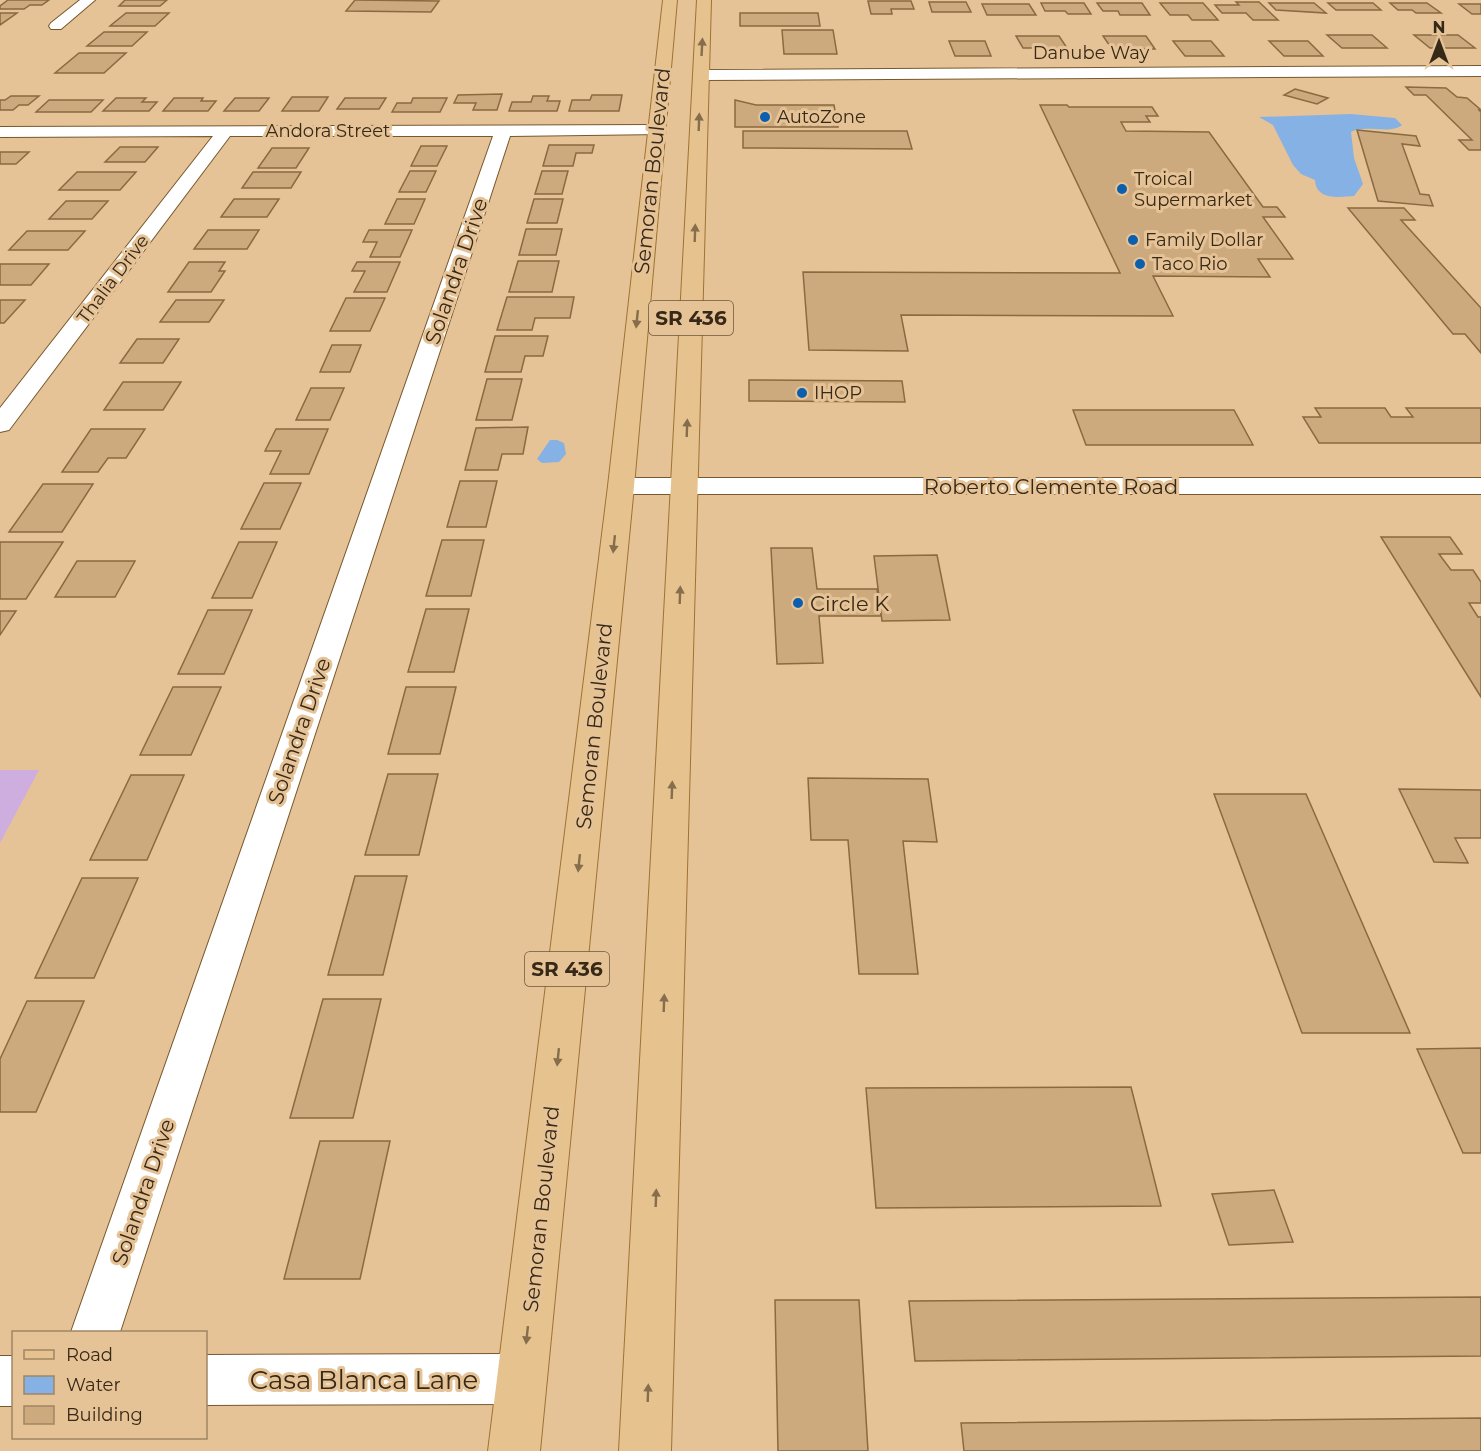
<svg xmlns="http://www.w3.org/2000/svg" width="1481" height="1451" font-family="Montserrat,sans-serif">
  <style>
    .green { fill: #ceaedf }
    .water { fill: #85b1e4 }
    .building { fill: #cdaa7e; stroke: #8a6a40; stroke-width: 1.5 }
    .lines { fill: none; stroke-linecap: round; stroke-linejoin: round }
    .minor-casing { stroke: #77582e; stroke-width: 2 }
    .tertiary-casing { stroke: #77582e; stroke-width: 2 }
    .primary-casing { stroke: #9e7233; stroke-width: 2 }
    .minor { fill: #fff; fill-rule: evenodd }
    .tertiary { fill: #fff; fill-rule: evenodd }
    .primary { fill: #e6c28e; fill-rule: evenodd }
    .oneway { fill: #866e4d }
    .poi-dot { fill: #0c5fad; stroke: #e6c396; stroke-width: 2 }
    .labels { text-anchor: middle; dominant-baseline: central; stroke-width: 6; stroke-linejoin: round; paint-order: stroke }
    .far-street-label { font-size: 18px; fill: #372918; stroke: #e6c396 }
    .far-poi-label { font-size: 18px; fill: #372918; stroke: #e6c396; text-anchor: start }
    .shield { fill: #e6c396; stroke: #6c573e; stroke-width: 1.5 }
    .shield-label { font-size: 20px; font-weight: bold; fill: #372918 }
    .street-label { font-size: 21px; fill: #372918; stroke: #e6c396 }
    .poi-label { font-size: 21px; fill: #372918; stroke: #e6c396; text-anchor: start }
    .near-street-label { font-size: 26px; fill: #372918; stroke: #e6c396 }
  </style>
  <rect width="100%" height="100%" fill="#e6c396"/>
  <path class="green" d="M0,770H39L0,843Z"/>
  <path class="water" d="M1351,114L1395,118L1402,125C1390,135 1366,124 1351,132L1354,158L1363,184L1354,196C1340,197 1316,201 1315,180L1301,174L1293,165L1273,125L1259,117Z
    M550,440H557L564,443L566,454L559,462L542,463L537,459Z"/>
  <path class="building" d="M8,0H49L42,5H30L24,9H0V6Z
    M125,0H167L160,6H119Z
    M355,0H357L439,1L431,12L346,11Z
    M868,1H911L914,9H891L892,14H871Z
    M929,2H966L971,12H932Z
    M1236,2H1259L1278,20H1253L1246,13H1222L1215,5H1239Z
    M1041,3H1084L1091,14H1068L1065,11H1045Z
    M1097,3H1142L1150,15H1120L1118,11H1103Z
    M1160,3H1203L1218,20H1192L1188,15H1170Z
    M1269,3H1314L1326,13L1276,10Z
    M1328,3H1373L1381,10H1336Z
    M1390,3H1427L1441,13H1416L1412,10H1398Z
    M982,4H1029L1036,15H987Z
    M1459,4H1481V14H1472Z
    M0,13H17L0,25Z
    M126,13H169L155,26H110Z
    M740,13H818L820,26H740Z
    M782,30H833L837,54H784Z
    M104,32H147L132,46H87Z
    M1327,35H1372L1387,48H1342Z
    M1414,35H1458L1475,48H1430Z
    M1016,36H1059L1067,48H1023Z
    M1103,36H1146L1155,49H1112Z
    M949,41H985L991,56H955Z
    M1173,41H1211L1224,56H1185Z
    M1269,41H1308L1323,56H1284Z
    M79,53H126L104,73H55Z
    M1406,87L1446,88L1457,97L1467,98L1481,110H1479L1481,112V150H1469L1459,140H1472L1426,95H1414Z
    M1295,89L1328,98L1317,104L1284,95Z
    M502,94L497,110H473L476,103H454L458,95Z
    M592,95H622L619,111H569L572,100H590Z
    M11,96H39L28,105H19L13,110H0V100H5Z
    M533,96H549L547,101H560L557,111H509L512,102H531Z
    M292,97H328L319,111H282Z
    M116,98H146L142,102H157L149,111H103Z
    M174,98H203L201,101H216L208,111H163Z
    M235,98H269L259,111H224Z
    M345,98H386L379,109H337Z
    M413,98H447L440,112H392L397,103H411Z
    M49,100H103L91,112H36Z
    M735,100L756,105H834L838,127H735Z
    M1040,105H1067L1069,107H1152L1158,116H1146L1150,122H1121L1126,131L1209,132L1263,207H1277L1285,217H1263L1293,259H1258L1270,277L1153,276L1173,316L901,315L908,351L809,350L803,272L1120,273Z
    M1357,130L1416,136L1420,146L1402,144L1420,194L1429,195L1433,206L1378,201Z
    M743,131H907L912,149L743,148Z
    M549,145H594L592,153H576L573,166H543Z
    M421,146H447L437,166H411Z
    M120,147H158L145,162H105Z
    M272,148H309L296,168H258Z
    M0,152H29L16,164H0Z
    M410,171H436L426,192H399Z
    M542,171H568L562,194H535Z
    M77,172H136L120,190H59Z
    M253,172H301L291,188H242Z
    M234,199H279L267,217H221Z
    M397,199H425L414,224H385Z
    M534,199H563L557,223H527Z
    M66,201H108L92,219H49Z
    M1348,208H1404L1415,220H1401L1481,308V353L1465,334H1453Z
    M526,229H562L556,255H519Z
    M208,230H259L247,249H194Z
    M369,230H412L400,257H370L377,242H363Z
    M27,231H85L68,250H9Z
    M518,261H559L552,292H509Z
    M189,262H225L219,271H225L211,292H168Z
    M357,262H400L387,292H354L365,271H352Z
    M0,264H49L31,285H0Z
    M507,297H574L570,318H535L532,330H497Z
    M346,298H385L370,331H330Z
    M0,300H25L4,323H0Z
    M176,300H224L209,322H160Z
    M495,336H548L543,356H525L521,372H485Z
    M137,339H179L163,363H120Z
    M332,345H361L350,372H320Z
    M487,379H522L512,420H476Z
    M749,380L902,381L905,402L749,401Z
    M123,382H181L163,410H104Z
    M311,388H344L330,420H296Z
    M1315,408H1385L1391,417H1413L1406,408H1481V443H1319L1303,417H1321Z
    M1073,410H1234L1253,445H1086Z
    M528,427L523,454H502L498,470H465L476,428Z
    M91,429H145L126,458H108L98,472H62Z
    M276,429H328L309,474H270L281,451H265Z
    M460,481H497L486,527H447Z
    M264,483H301L280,529H241Z
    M43,484H93L62,532H9Z
    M1381,537H1450L1462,554H1439L1451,570H1473L1481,582V603H1469L1478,617H1481V697Z
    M442,540H484L471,596H426Z
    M0,542H63L26,599H0Z
    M239,542H277L252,598H212Z
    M771,548H812L817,589H877L881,616H819L823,663L777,664Z
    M937,555L950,620L882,621L874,556Z
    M77,561H135L115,597H55Z
    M426,609H469L454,672H408Z
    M208,610H252L224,674H178Z
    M0,611H16L0,635Z
    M173,687H221L191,755H140Z
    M406,687H456L440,754H388Z
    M388,774H438L419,855H365Z
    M131,775H184L147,860H90Z
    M808,778L928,779L937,842L903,841L918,974H859L848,840H811Z
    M1399,789L1481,790V838H1455L1468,863L1434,862Z
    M1214,794H1306L1410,1033H1302Z
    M355,876H407L383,975H328Z
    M82,878H138L94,978H35Z
    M323,999H381L353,1118H290Z
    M27,1001H84L36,1112H0V1059Z
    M1481,1048V1153H1463L1417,1049Z
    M1131,1087L1161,1206L876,1208L866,1088Z
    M320,1141H390L360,1279H284Z
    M1274,1190L1293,1242L1229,1245L1212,1194Z
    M1481,1297V1356L915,1361L909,1301Z
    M775,1300H859L868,1451H778Z
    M1481,1418V1451H964L961,1423Z"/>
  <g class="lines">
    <g class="minor-casing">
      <path id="minor" d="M80,0H95L61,29H51L49,26L51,23Z
        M656,125L662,126L665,130L662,134L510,136L120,1332H71L493,136H230L9,430L0,432V408L213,136L0,137V127Z
        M522,1354L540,1361L547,1379L540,1397L522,1404L206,1405V1355Z
        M0,1356H14V1406H0Z"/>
    </g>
    <g class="tertiary-casing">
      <path id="tertiary" d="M1481,66V76L701,80L693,75L701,70Z
        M621,478H1481V494H621L612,492L608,486L612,480Z"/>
    </g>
    <g class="primary-casing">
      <path id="primary" d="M663,0H677L634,486L540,1451H488L608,486Z
        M697,0H711L671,1451H619Z"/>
    </g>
    <use href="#minor" class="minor"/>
    <use href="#tertiary" class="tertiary"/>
    <use href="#primary" class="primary"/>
  </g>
  <defs><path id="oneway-solid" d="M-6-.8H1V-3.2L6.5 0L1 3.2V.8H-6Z" transform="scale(1.5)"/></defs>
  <g class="oneway">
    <use href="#oneway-solid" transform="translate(702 47) rotate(-87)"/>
    <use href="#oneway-solid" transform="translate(699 122) rotate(-88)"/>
    <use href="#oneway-solid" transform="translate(695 233) rotate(-88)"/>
    <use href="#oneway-solid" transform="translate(637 319) rotate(96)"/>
    <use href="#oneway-solid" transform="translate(687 428) rotate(-88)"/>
    <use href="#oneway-solid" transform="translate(614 544) rotate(96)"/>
    <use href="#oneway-solid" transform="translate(680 595) rotate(-88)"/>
    <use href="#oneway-solid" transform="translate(672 790) rotate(-88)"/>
    <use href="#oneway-solid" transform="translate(579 863) rotate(96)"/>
    <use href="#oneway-solid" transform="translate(664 1003) rotate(-88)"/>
    <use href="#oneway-solid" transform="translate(558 1057) rotate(96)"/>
    <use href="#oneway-solid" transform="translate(656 1198) rotate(-88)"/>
    <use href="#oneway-solid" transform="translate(527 1335) rotate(96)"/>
    <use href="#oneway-solid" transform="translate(648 1393) rotate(-88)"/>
  </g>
  <g class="poi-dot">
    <circle cx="765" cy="117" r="6"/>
    <circle cx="1122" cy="189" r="6"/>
    <circle cx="1133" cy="240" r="6"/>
    <circle cx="1140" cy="264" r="6"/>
    <circle cx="802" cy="393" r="6"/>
    <circle cx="798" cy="603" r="6"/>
  </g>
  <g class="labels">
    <g class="far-street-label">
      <text x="1091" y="53">Danube Way</text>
      <text x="328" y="131">Andora Street</text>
      <text transform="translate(113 279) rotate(-53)">Thalia Drive</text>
    </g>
    <g class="far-poi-label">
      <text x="777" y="117">AutoZone</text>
      <text x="1134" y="179">Troical<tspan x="1134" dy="21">Supermarket</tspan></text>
      <text x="1145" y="240">Family Dollar</text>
      <text x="1152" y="264">Taco Rio</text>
      <text x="814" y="393">IHOP</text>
    </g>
    <g class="shield">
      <rect x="649" y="301" width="84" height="34" rx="4.5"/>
      <rect x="525" y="952" width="84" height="34" rx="4.5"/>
    </g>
    <g class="shield-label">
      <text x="691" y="318">SR 436</text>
      <text x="567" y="969">SR 436</text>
    </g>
    <g class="street-label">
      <text transform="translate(652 171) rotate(-84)">Semoran Boulevard</text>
      <text transform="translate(456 271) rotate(-71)">Solandra Drive</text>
      <text x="1051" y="486">Roberto Clemente Road</text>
      <text transform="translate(594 726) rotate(-84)">Semoran Boulevard</text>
      <text transform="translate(299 731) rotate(-71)">Solandra Drive</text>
      <text transform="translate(143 1192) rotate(-71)">Solandra Drive</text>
      <text transform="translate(541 1209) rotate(-84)">Semoran Boulevard</text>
    </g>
    <g class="poi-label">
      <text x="810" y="603">Circle K</text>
    </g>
    <g class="near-street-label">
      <text x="364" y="1380">Casa Blanca Lane</text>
    </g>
  </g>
  <rect x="12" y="1331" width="195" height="108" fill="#e6c396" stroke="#a08564" stroke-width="1.5"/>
  <rect x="24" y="1350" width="30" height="9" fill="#e6c28e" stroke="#a08564" stroke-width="1.5"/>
  <text x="66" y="1361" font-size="18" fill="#372918">Road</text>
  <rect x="24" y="1376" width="30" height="18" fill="#85b1e4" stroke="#a08564" stroke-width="1.5"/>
  <text x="66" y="1391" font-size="18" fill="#372918">Water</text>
  <rect x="24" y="1406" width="30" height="18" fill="#cdaa7e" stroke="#a08564" stroke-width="1.5"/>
  <text x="66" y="1421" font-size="18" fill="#372918">Building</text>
  <g transform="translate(1439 42)" stroke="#e6c396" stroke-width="4.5" paint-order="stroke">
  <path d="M0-4.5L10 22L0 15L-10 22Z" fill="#372918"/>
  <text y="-9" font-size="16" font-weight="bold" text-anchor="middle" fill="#372918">N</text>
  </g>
</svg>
